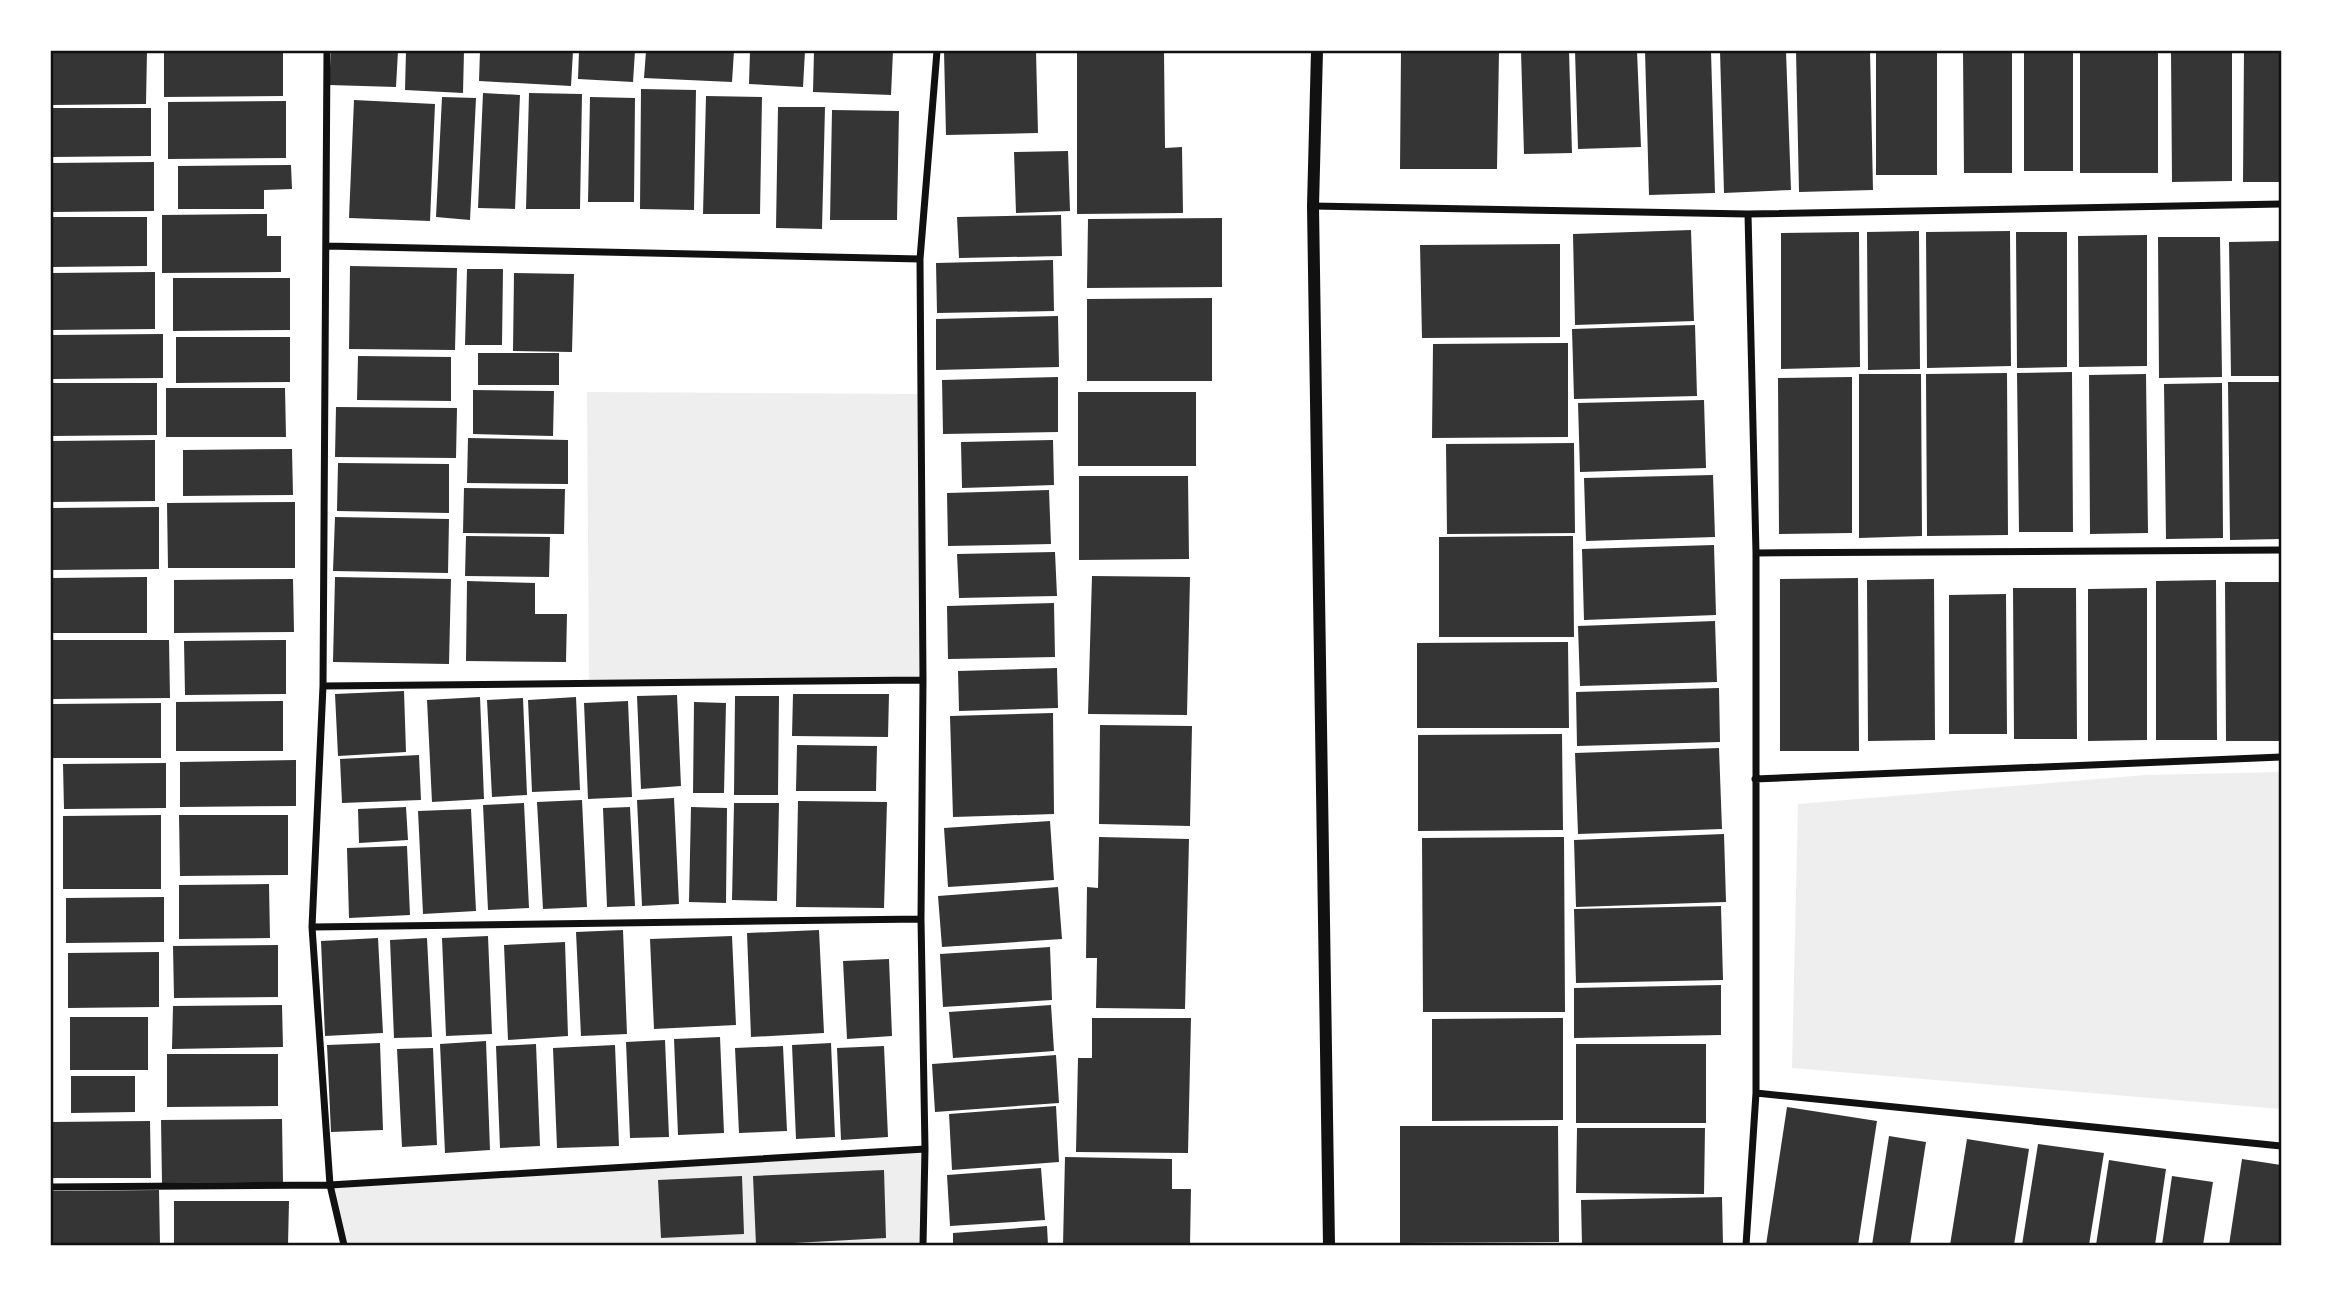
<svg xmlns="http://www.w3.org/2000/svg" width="2332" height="1296" font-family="Helvetica,sans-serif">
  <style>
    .green { fill: #eee }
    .building { fill: #353535 }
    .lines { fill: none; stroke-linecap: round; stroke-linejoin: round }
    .minor { stroke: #111; stroke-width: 7 }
    .tertiary { stroke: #111; stroke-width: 12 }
    .neatline { fill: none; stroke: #111; stroke-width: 2.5 }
  </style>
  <rect width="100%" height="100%" fill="#fff"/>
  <path class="green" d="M587,392L921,394L923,680L589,684Z
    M2281,772V1109L1792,1068L1798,804L2145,775Z
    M925,1149L923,1245H342L330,1185Z"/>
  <path class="building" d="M51,51H147L146,104L51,105Z
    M164,51H283V96L164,97Z
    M331,51H398L396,87L329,85Z
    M406,51H464L463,93L405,90Z
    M480,51H573L571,86L479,81Z
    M579,51H635L633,82L578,79Z
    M646,51H734L732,82L644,78Z
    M750,51H805L803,87L749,84Z
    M814,51H893L891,95L813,92Z
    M944,51H1036L1038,133L946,135Z
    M1077,51H1164L1165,148L1182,147L1183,213L1077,214Z
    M1401,51H1499L1497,169H1400Z
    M1521,51H1569L1572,153L1524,154Z
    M1575,51H1637L1641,147L1578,149Z
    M1645,51H1711L1715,193L1649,195Z
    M1720,51H1786L1791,190L1724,193Z
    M1796,51H1870L1873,190L1799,192Z
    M1876,51H1937V175H1876Z
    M1963,51H2012V173H1964Z
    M2024,51H2073V171H2024Z
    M2080,51H2158V173H2080Z
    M2171,51H2232V181L2172,182Z
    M2244,51H2281V182H2243Z
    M641,89L696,90L694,210L640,209Z
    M483,93L520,95L515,209L478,208Z
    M529,93L582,94L580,209H526Z
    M706,96L762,97L760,214H703Z
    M442,97L476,98L470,220L436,217Z
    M590,97L635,98L634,202H588Z
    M354,100L435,104L430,221L349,218Z
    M286,101V158L168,159V102Z
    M778,107H825L822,229L776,228Z
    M51,108H151V156L51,157Z
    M832,110L899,111L897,220H830Z
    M1068,151L1070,211L1016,213L1014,152Z
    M154,162V211L51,212V163Z
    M291,165L292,189L264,190V209H178V166Z
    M267,214V236H281V272L162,273V215Z
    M1061,215L1062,256L959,258L957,217Z
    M51,217H147V266L51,267Z
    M1222,218V287L1087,288L1088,219Z
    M1691,230L1694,321L1575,325L1573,234Z
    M1919,231L1920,369L1868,370L1867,232Z
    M2010,231L2011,366L1927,368L1926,232Z
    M1859,232L1860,367L1781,369V233Z
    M2016,232H2067V367L2017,368Z
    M2147,235V366L2079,367L2078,236Z
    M2158,237H2220L2222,377L2159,378Z
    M2281,241V376H2231L2229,242Z
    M1560,244V337L1422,338L1420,245Z
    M1053,260L1054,311L937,313L936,263Z
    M350,266L457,268L455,350L349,349Z
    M467,269H503L502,345H465Z
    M155,272V329L51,330V273Z
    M514,273L574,274L572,352L513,351Z
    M173,278H290V330L173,331Z
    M1212,298V381H1087V299Z
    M1058,316L1059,367L936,370V319Z
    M1695,325L1697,396L1574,399L1572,329Z
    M163,334V378L51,379V335Z
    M176,337H290V382L176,383Z
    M1568,343V437L1432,438L1433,344Z
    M478,353H559V385H478Z
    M358,356L451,357V401L357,400Z
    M2072,372L2073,532H2019L2017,373Z
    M2007,373L2008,535L1927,536L1926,374Z
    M1859,374H1921L1922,536L1859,538Z
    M2146,374L2148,533L2090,534L2089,375Z
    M1058,377V432L943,434L942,380Z
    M1852,377V533L1779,534L1778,378Z
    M2228,382H2281V539L2230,540Z
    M51,383H157V435L51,436Z
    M2222,383L2223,538L2166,539L2164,384Z
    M166,388H285L286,437H166Z
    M473,390L554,391L553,436L473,434Z
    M1078,392H1196V466H1078Z
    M1704,400L1706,468L1580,472L1578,403Z
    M336,407L457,408L456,458L335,457Z
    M468,438L568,440V484L467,483Z
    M155,440V501L51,502V441Z
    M1053,440L1054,485L962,488L961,442Z
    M1574,443L1575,533L1447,534L1446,444Z
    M292,449L293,495L183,496V450Z
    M338,463L449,464V513L337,511Z
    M1713,475L1715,537L1586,541L1584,478Z
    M1079,476H1188L1189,559L1079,560Z
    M464,488L565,489L564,534L463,533Z
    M1049,490L1051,544L948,546L947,493Z
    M295,502V568H168L167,503Z
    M159,507V569L51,570V508Z
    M335,517L449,519L448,573L333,571Z
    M466,536L550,537L549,577L465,576Z
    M1573,536L1574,637H1439V537Z
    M1714,545L1716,615L1584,620L1582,549Z
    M1055,552L1057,596L959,598L957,554Z
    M1092,576L1190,577L1187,715L1088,714Z
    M147,577V633H51V578Z
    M335,577L451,579L449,664L333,662Z
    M1858,578L1859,751H1780V579Z
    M293,579L294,632L174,633V580Z
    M1934,579L1935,740L1868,741L1867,580Z
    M2216,580L2217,740H2156V581Z
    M467,581L535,583V614H567L566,662L466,661Z
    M2225,582H2281V741H2226Z
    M2013,588H2076L2077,739H2014Z
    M2147,588V740L2088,741V589Z
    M2006,594L2007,734H1949V595Z
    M1054,603L1055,657L948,659L947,606Z
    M1715,621L1717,682L1580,686L1578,626Z
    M51,640H169L170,698L51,699Z
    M286,640V694L185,695L184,641Z
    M1568,642L1569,728H1417V643Z
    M1057,668L1058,708L959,711L958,671Z
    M1719,688L1720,742L1577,746L1576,692Z
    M404,691L406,752L338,756L335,694Z
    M793,694H889L888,737L792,736Z
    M677,695L681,786L641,789L637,696Z
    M735,696H779L778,795H734Z
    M480,697L484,799L432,802L427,700Z
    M576,697L580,790L532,792L528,700Z
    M523,698L527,795L492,797L487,700Z
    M283,701V751H176V702Z
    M628,701L632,797L588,799L584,703Z
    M694,702L726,703L724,793H693Z
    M161,703V758H52V704Z
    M1053,713L1054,814L953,817L950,716Z
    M1100,725L1192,726L1190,826L1099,824Z
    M1562,734L1563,830L1418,831V735Z
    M797,745L877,746L876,791H796Z
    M1719,748L1722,829L1578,834L1575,753Z
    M419,755L421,800L342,803L340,759Z
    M296,760V806L180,807V762Z
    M166,763V808L64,809L63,764Z
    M674,798L679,904L642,906L637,800Z
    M582,800L587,907L543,909L537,802Z
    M798,801L887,802L884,908L796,907Z
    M524,803L529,908L488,910L483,805Z
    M734,803H779L777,901L732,900Z
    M406,807L408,840L359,843L358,809Z
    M630,807L635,906L607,907L603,808Z
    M691,807L727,808L726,903L689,902Z
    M471,809L476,911L423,914L418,811Z
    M161,815V889H63V816Z
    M179,815H288V875L180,876Z
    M1050,821L1054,880L948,887L944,828Z
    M1724,834L1726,902L1576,907L1574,840Z
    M1099,837L1189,839L1185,1009L1096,1008L1097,958H1086L1087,887L1098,888Z
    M1564,837L1565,1012H1423L1422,838Z
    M407,846L410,915L349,918L347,848Z
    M269,884L270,938L179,939V885Z
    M1058,887L1062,939L942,947L938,896Z
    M164,897V942L66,943V898Z
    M1721,906L1723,980L1576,983L1574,909Z
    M623,930L627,1034L581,1036L576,932Z
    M819,930L824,1033L751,1037L747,933Z
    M488,936L492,1034L446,1036L442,938Z
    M732,936L736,1025L654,1029L650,939Z
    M378,938L383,1033L325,1036L321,941Z
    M427,938L432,1037L394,1038L390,940Z
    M565,942L568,1036L508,1040L504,945Z
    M278,945V997L174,998L173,946Z
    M1050,947L1052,1000L943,1007L940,954Z
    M159,952V1007L68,1008V953Z
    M889,959L892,1036L847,1039L843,961Z
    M1721,985V1035L1574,1038V988Z
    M282,1005L283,1047L172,1049L173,1006Z
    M1051,1005L1054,1051L953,1058L949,1012Z
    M70,1017H148V1070H70Z
    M1092,1018H1191L1188,1153L1076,1152L1078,1058H1092Z
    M1563,1018V1120L1432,1121V1019Z
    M720,1037L724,1133L678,1135L674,1039Z
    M665,1040L669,1137L630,1138L626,1042Z
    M486,1041L490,1150L445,1153L440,1044Z
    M380,1043L383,1130L331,1132L327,1045Z
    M831,1043L835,1137L796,1139L792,1045Z
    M536,1044L540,1146L500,1148L496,1046Z
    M1576,1044H1706V1123H1576Z
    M615,1045L619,1146L557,1148L553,1048Z
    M783,1046L787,1131L739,1133L735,1048Z
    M884,1046L888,1137L841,1140L837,1048Z
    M433,1048L437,1145L402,1147L397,1049Z
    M167,1054H278V1106L167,1107Z
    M1056,1055L1059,1103L935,1112L932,1064Z
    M71,1076H135V1112L71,1113Z
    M1056,1106L1059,1162L952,1170L949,1114Z
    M1787,1107L1877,1121L1858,1245H1766Z
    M282,1119L283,1182L162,1183L161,1120Z
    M150,1121L151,1178H51V1122Z
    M1400,1126H1558L1559,1242L1400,1243Z
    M1577,1128H1705L1704,1194L1576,1193Z
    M1889,1136L1926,1142L1910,1245H1872Z
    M1967,1139L2029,1149L2014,1245H1950Z
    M2038,1144L2104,1153L2089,1245H2022Z
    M1065,1157L1172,1159V1189H1191L1190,1245H1063Z
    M2242,1159L2281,1165V1245H2229Z
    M2109,1160L2166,1169L2155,1245H2096Z
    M1041,1168L1045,1220L950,1226L947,1175Z
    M884,1170L886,1238L756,1245L753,1176Z
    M742,1176L744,1234L661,1238L658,1180Z
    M2172,1176L2213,1182L2203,1245H2162Z
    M159,1190L160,1245H52V1191Z
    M1722,1197L1723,1245H1582L1581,1200Z
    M174,1201H289L288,1245H174Z
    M1047,1226L1048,1245H953V1233Z"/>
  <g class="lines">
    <path class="minor" d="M327,51L323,686L312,927L330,1185L925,1149
      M1313,206L1748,214L2281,204
      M327,246L920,259
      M1756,553L2281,550
      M323,686L923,680
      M1755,779L2281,757
      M312,927L921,919
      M1756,1093L2281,1146
      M51,1187L330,1185L344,1245
      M923,1245L925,1149L921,919L923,680L920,259L937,51
      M1746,1245L1756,1093V553L1748,214"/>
    <path class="tertiary" d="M1317,51L1313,206L1329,1245"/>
  </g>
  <rect width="2332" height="1296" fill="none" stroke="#ffffff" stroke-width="105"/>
  <rect x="52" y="52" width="2228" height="1192" class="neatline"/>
</svg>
